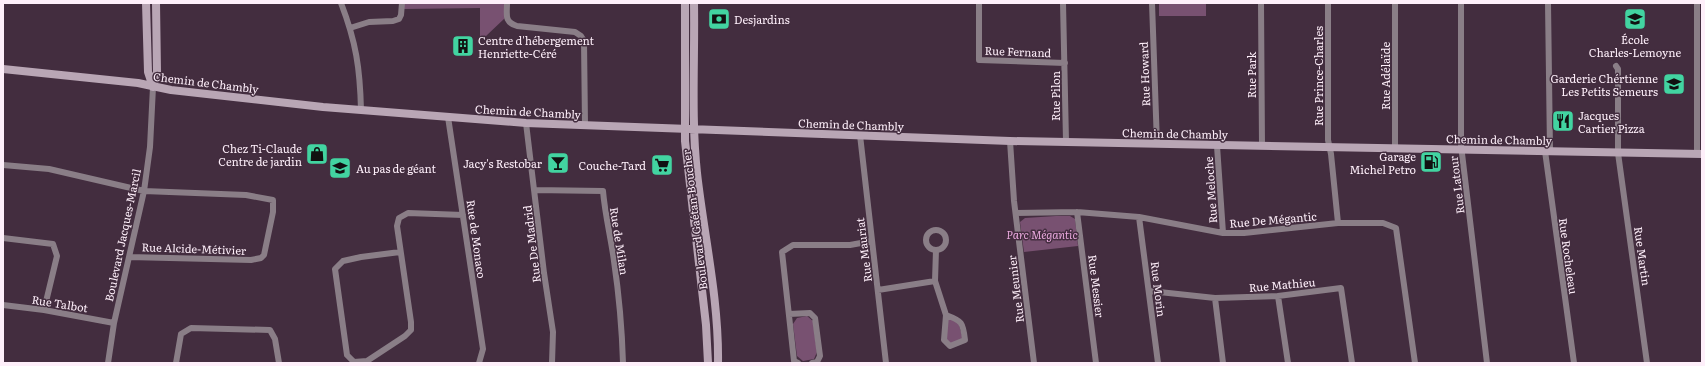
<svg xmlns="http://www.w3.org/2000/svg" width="1705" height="366" font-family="Literata,serif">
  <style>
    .green { fill: #785171 }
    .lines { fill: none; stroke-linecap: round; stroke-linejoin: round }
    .street { stroke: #8a7e87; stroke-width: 6 }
    .secondary { stroke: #b9a6b5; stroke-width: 8 }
    .labels { text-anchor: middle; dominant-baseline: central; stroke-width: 3; stroke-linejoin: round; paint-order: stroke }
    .poi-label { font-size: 11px; fill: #feeffa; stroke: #432d3f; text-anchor: end }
    .street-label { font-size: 11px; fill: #feeffa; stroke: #432d3f }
    .park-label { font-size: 11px; font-style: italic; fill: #e7a7db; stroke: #432d3f }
  </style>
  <rect width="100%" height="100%" fill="#432d3f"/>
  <path class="green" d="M404,3H504L505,18L486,36H480V8L404,9Z
    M1159,3H1253V4H1206V16H1159Z
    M1056,216H1070L1075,219L1078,246L1024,252L1020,222L1025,218Z
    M807,316L813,321L817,352L814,359L803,361L797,356L793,324L797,318Z
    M947,317L958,321L963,339L950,344L946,339Z"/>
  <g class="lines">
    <path class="street" d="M341,3C356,42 360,68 361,110
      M507,3C507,15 504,22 517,26L575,32L581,36L584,41L585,125
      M979,3V60L1065,63
      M1063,3L1066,141
      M1152,3L1157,144
      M1261,3L1262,146
      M1328,3V140L1331,154L1338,223
      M1395,3V149
      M1461,3V145L1487,363
      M1548,3L1550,151
      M350,28L369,22L393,21L399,19L401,15L402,3
      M1616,66L1618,69V153L1647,363
      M448,117L483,349L479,363
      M526,123L544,273L553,332L552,363
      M860,135L886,363
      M1010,141L1014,201L1034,363
      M1217,146L1223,233
      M1545,151L1574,363
      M1697,154V3
      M3,165L49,169L144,191L246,195L273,200V212L264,255L261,258L251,260L129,257
      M534,190L603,191C605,215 611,238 614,261C619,295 622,329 623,363
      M1077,212L1096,363
      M1016,213L1077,212L1139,217L1223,233H1244L1338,223H1383L1396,228L1415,363
      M1139,217L1158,363
      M926 240a10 10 0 1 1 20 0a10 10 0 1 1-20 0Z
      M3,238L53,244L57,256L44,310
      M936,250L935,281L946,315L944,340L950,346L965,340C963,322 962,321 946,315
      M400,252L361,257L343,261L335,269L347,355L354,362L367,361L405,336L411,330V322L397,226L399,218L408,213L463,215
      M878,290L935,281
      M1150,291L1215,298L1278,296L1341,288L1352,363
      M1278,296L1288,363
      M1215,298L1223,363
      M3,305L44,310L114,323
      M789,314L810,313L815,318L820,356L817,362L812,363
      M108,363L114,323L144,191L150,147L153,87
      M176,363L181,334L191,328L270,330L275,339L279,363
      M798,363L794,361L782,252L793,245H850L872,241"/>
    <path class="secondary" d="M146,3L148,72L153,87
      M685,3V141L706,325L708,363
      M694,3C695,59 691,117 697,173C704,236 719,299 718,363
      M3,69L138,83L171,90L323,107L526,123L1010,141L1702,154
      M153,87L157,72L156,3"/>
  </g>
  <defs>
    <g id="bank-square" transform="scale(1.15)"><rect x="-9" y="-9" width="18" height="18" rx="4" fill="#42d4a1" stroke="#432d3f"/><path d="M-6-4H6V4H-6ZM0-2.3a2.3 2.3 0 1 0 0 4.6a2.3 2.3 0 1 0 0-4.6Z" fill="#111"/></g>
    <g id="school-square" transform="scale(1.15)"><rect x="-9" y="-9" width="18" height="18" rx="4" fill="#42d4a1" stroke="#432d3f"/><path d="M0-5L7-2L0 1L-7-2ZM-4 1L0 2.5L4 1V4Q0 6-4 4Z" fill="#111"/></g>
    <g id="building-square" transform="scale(1.15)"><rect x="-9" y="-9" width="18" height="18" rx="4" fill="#42d4a1" stroke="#432d3f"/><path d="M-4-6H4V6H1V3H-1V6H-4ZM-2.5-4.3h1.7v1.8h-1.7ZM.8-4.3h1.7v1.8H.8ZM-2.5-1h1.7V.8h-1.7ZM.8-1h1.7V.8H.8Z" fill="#111"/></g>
    <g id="restaurant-square" transform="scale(1.15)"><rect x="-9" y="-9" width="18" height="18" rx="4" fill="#42d4a1" stroke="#432d3f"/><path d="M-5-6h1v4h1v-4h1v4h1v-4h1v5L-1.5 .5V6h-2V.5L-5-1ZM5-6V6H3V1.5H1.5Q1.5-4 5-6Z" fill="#111"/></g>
    <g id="shop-square" transform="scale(1.15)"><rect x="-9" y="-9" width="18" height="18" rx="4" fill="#42d4a1" stroke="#432d3f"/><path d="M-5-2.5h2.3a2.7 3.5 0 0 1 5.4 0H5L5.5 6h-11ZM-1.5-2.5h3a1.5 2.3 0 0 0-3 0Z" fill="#111"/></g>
    <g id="fuel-square" transform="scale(1.15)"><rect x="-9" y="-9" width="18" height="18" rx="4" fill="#42d4a1" stroke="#432d3f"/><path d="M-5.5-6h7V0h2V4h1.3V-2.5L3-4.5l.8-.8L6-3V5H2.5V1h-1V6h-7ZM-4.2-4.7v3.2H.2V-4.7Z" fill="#111"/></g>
    <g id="bar-square" transform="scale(1.15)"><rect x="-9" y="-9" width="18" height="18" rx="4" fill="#42d4a1" stroke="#432d3f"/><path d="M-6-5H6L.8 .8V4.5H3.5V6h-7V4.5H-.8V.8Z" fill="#111"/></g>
    <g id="supermarket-square" transform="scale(1.15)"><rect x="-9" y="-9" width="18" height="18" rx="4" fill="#42d4a1" stroke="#432d3f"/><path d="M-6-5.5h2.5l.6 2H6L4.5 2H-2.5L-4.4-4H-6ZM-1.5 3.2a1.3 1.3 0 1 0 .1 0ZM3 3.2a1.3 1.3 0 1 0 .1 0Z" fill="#111"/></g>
  </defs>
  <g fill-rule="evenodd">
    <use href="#bank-square" x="719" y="19"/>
    <use href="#school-square" x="1635" y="19"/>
    <use href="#building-square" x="463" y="46"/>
    <use href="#school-square" x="1674" y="84"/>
    <use href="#restaurant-square" x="1563" y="121"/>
    <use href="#shop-square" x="317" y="154"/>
    <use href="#fuel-square" x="1431" y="162"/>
    <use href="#bar-square" x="558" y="163"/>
    <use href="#supermarket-square" x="662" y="165"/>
    <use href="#school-square" x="340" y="168"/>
  </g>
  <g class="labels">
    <g class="poi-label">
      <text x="734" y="19" text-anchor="start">Desjardins</text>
      <text x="1635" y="39" text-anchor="middle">École<tspan x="1635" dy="13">Charles-Lemoyne</tspan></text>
      <text x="478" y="40" text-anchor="start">Centre d'hébergement<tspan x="478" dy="13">Henriette-Céré</tspan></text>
      <text x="1658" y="78">Garderie Chértienne<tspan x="1658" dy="13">Les Petits Semeurs</tspan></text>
      <text x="1578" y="115" text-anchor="start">Jacques<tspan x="1578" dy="13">Cartier Pizza</tspan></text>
      <text x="302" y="148">Chez Ti-Claude<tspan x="302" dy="13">Centre de jardin</tspan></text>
      <text x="1416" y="156">Garage<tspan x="1416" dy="13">Michel Petro</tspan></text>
      <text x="542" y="163">Jacy's Restobar</text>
      <text x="646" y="165">Couche-Tard</text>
      <text x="356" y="168" text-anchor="start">Au pas de géant</text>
    </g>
    <g class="street-label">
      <text transform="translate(1018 51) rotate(2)">Rue Fernand</text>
      <text transform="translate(1144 74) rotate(-92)">Rue Howard</text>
      <text transform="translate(1251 75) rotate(-90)">Rue Park</text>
      <text transform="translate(1318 76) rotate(-90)">Rue Prince-Charles</text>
      <text transform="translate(1385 76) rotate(-90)">Rue Adélaïde</text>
      <text transform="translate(206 82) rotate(7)">Chemin de Chambly</text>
      <text transform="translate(1055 96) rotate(-90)">Rue Pilon</text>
      <text transform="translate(528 111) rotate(3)">Chemin de Chambly</text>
      <text transform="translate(851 124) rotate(2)">Chemin de Chambly</text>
      <text transform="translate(1175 133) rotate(1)">Chemin de Chambly</text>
      <text transform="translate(1499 139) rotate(1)">Chemin de Chambly</text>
      <text transform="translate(1456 185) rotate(-97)">Rue Latour</text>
      <text transform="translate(1210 190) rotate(-94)">Rue Meloche</text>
      <text transform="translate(1273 219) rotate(-5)">Rue De Mégantic</text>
      <text transform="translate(694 220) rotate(-97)">Boulevard Gaétan-Boucher</text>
      <text transform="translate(122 235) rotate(-78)">Boulevard Jacques-Marcil</text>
      <text transform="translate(477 239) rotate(82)">Rue de Monaco</text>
      <text transform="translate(620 241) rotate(81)">Rue de Milan</text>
      <text transform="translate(531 244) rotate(-97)">Rue De Madrid</text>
      <text transform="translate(194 248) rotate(2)">Rue Alcide-Métivier</text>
      <text transform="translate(863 250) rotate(-97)">Rue Mauriat</text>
      <text transform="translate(1569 256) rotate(82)">Rue Rocheleau</text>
      <text transform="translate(1643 256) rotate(82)">Rue Martin</text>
      <text transform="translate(1282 284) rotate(-5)">Rue Mathieu</text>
      <text transform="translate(1097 286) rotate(83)">Rue Messier</text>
      <text transform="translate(1015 289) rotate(-97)">Rue Meunier</text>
      <text transform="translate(1159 289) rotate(83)">Rue Morin</text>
      <text transform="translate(60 303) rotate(9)">Rue Talbot</text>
    </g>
    <g class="park-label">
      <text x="1042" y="234">Parc Mégantic</text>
    </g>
  </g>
  <rect width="1705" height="366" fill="none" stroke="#feeffa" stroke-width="8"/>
</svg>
